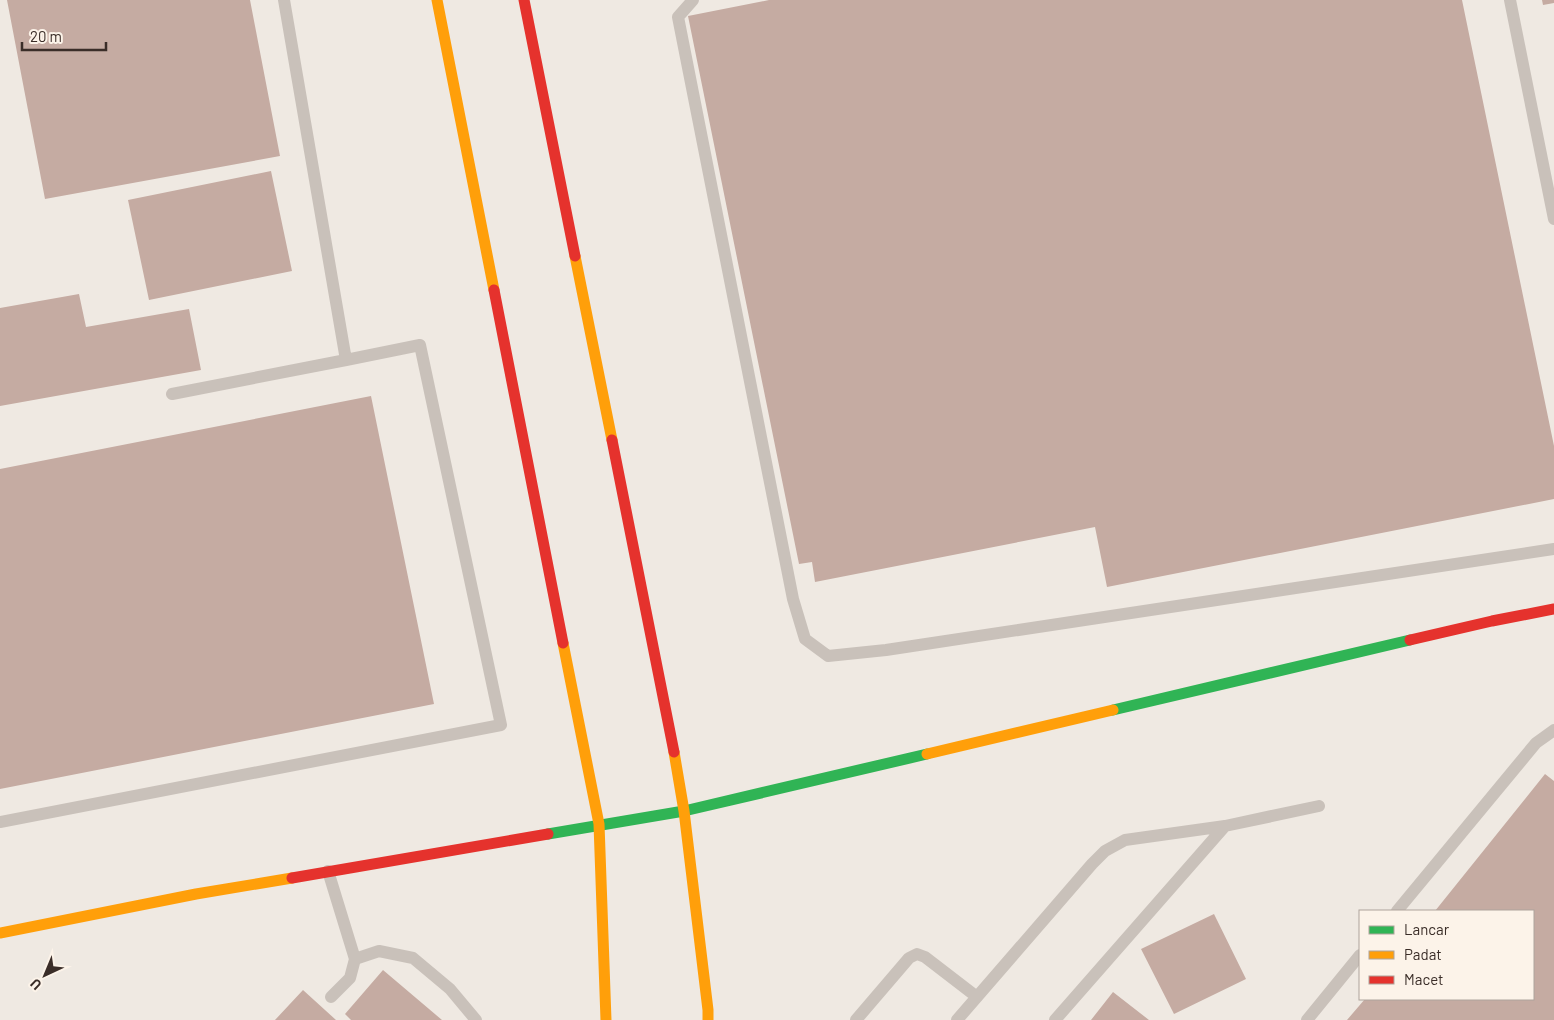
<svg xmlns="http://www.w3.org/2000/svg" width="1554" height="1020" font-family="Barlow,sans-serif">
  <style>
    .building { fill: #c5aba2 }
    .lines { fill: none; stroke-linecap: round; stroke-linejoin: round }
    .lane { stroke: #c9c1ba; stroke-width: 12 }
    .fast { stroke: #30b455; stroke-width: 11 }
    .slow { stroke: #ff9f0a; stroke-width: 11 }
    .jam { stroke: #e5322d; stroke-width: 11 }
  </style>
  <rect width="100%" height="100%" fill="#efe9e2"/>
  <path class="building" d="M7,0H250L280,156L45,199Z
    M769,0H1462L1554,446V499L1107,587L1095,527L815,582L812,562L799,564L688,16Z
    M1542,0H1554V3L1543,5Z
    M271,171L292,271L149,300L128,200Z
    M79,294L86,327L189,309L201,370L0,406V308Z
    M371,396L434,704L0,789V469Z
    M1545,774L1554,781V1020H1347L1365,999H1533V911H1435Z
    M1214,914L1246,979L1174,1014L1141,949Z
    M383,970L442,1020H351L345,1014Z
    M303,990L336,1020H275Z
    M1113,992L1149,1020H1091Z"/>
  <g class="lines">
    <path class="lane" d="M693,0L678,17L793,599L805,639L828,656L886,650L1554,549
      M1510,0L1554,219
      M172,394L346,360L284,0
      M0,822L501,725L420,345L346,360
      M328,871L355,959L379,951L413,958L450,989L476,1020
      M1397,911L1536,743L1554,730
      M331,997L350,978L355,959
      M856,1020L909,958L917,954L925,957L977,997
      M957,1020L1092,864L1105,851L1125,840L1225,826L1319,806
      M1055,1020L1225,826
      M1307,1020L1360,955"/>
    <path class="fast" d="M1113,710L1410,640
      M548,834L684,811L927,754"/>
    <path class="slow" d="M437,0L494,290
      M575,256L612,440
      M563,643L599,824L606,1020
      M674,752L684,811L708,1010V1020
      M927,754L1113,710
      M0,933L196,894L292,878"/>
    <path class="jam" d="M524,0L575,256
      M494,290L563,643
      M612,440L674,752
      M1410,640L1492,621L1554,609
      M292,878L548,834"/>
  </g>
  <rect x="1359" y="910" width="175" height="90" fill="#fcf3e9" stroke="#aea49c"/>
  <rect x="1369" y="926" width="25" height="8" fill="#30b455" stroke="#aea49c"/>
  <text x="1404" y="935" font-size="15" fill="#3a2d28">Lancar</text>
  <rect x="1369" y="951" width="25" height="8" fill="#ff9f0a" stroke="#aea49c"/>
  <text x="1404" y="960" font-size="15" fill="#3a2d28">Padat</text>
  <rect x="1369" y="976" width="25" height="8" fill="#e5322d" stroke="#aea49c"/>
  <text x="1404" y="985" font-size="15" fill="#3a2d28">Macet</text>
  <g transform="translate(45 975) rotate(224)" stroke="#fcf3e9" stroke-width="4" paint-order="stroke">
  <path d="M0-4L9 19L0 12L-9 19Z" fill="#3a2d28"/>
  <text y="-8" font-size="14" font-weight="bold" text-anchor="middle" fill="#3a2d28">U</text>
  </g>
  <path d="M22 42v8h84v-8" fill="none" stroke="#3a2d28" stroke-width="2.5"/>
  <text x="30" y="42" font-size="15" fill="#3a2d28" stroke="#fcf3e9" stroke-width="4" paint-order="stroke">20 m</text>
</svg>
